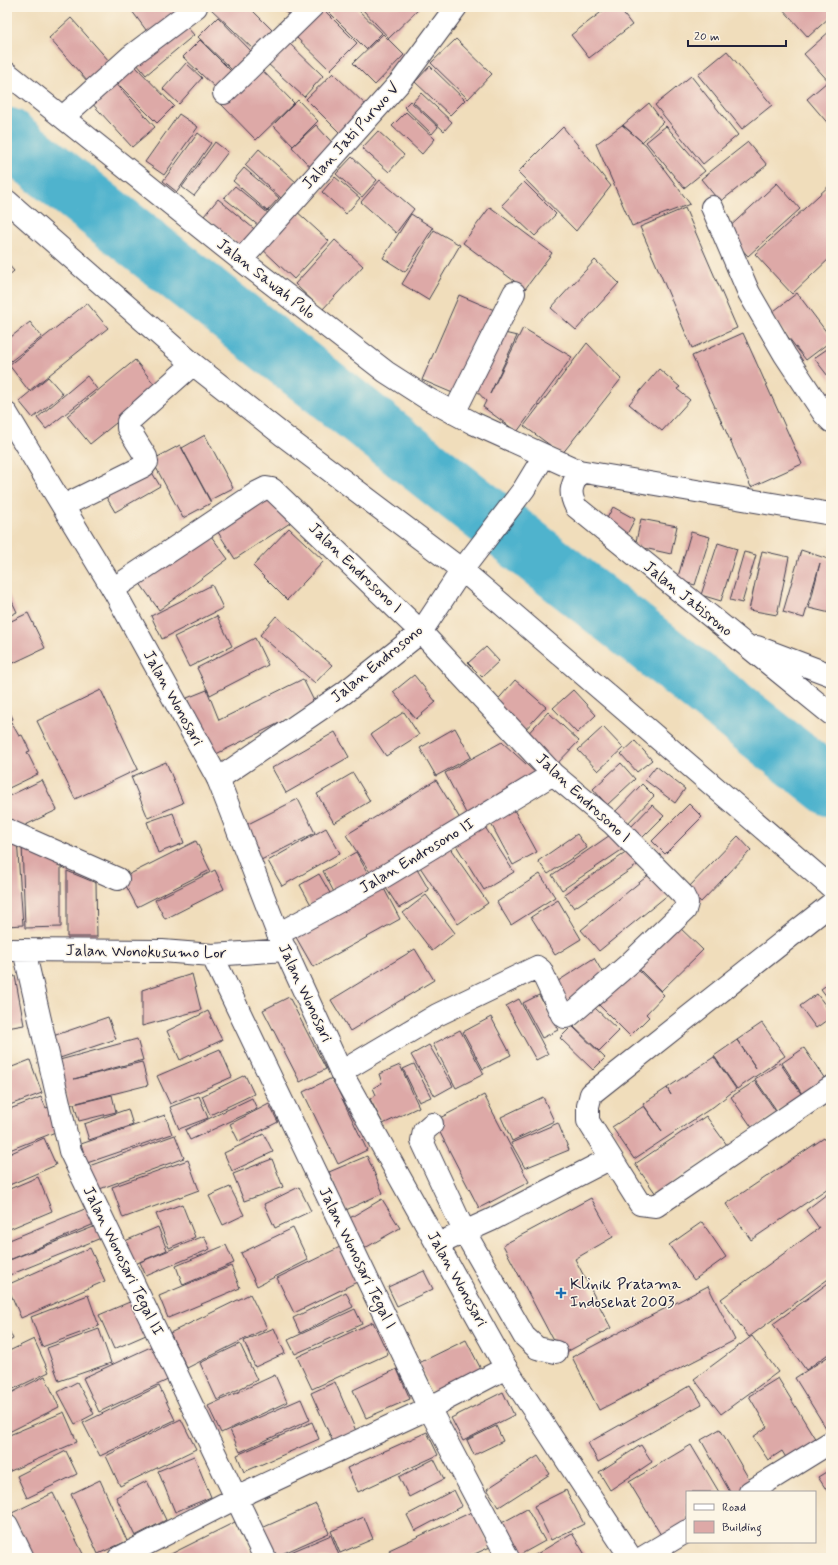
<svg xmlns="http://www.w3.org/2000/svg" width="838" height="1565" font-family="Mynerve,sans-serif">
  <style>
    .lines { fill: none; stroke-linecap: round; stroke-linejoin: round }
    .river { stroke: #4fb3cd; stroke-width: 59 }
    .building { fill: #dda9a7 }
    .minor-casing { stroke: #413e4e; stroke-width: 24 }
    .major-casing { stroke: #413e4e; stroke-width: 24 }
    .minor { stroke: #fff; stroke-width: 22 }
    .major { stroke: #fff; stroke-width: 22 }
    .poi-dot { fill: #1f6fb2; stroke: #fcf5e5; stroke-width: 1.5 }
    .labels { text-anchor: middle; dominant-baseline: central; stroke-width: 3; stroke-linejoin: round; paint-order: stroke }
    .street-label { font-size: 16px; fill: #22223b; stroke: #fcf5e5 }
    .poi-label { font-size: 16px; fill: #22223b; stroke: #fcf5e5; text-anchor: start }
  </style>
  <rect width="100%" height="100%" fill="#fcf5e5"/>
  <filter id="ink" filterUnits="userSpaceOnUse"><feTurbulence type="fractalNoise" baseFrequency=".025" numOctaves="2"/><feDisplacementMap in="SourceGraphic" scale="8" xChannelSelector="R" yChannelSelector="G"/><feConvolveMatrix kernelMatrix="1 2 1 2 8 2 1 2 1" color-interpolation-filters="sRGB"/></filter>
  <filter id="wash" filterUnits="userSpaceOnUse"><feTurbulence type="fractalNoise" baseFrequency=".012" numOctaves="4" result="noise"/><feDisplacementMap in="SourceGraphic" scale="16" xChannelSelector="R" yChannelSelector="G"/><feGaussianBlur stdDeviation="0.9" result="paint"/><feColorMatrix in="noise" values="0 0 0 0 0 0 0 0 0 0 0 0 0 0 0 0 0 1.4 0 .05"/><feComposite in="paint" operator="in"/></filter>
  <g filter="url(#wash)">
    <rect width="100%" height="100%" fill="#f0ddbb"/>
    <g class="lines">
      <path class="river" d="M7,137L831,787"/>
    </g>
    <g id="blocks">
      <path class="building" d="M129,7H174L178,12L149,34Z
        M209,7H249L274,32L255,51Z
        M280,7H300L291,17Z
        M321,7L357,43L330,70L294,35Z
        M324,7H355L382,33L366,49Z
        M364,7H421L389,38L362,9Z
        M608,7H618L632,25L589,58L571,35Z
        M781,7H828L831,11V16L808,37Z
        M218,17L251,51L232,70L198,37Z
        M71,18L110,62L88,82L49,38Z
        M182,21L194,35L146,75L132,58Z
        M831,30V84L804,54Z
        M383,34L404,55L375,85L353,63Z
        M456,39L492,74L468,99L431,63Z
        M200,40L233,73L217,89L183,57Z
        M288,42L323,76L304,97L268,64Z
        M727,51L772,105L742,129L698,75Z
        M186,63L202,78L179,104L163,89Z
        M134,65L174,106L157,123L117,83Z
        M430,66L465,100L450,115L415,82Z
        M259,67L294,103L256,140L221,104Z
        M333,73L372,111L345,138L306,99Z
        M691,76L738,135L703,164L655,105Z
        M113,80L155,127L132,147L89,100Z
        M827,82L831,87V127L807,99Z
        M421,93L452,122L444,131L413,102Z
        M298,100L318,121L293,146L273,125Z
        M410,101L438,127L432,134L404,107Z
        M649,103L663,122L642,142L623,125Z
        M406,112L435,139L422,154L392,126Z
        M179,114L198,127L164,175L145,162Z
        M316,125L338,149L315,172L292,147Z
        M622,125L646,145L690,204L632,226L596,144Z
        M666,126L705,171L684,188L646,142Z
        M563,127L611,186L576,231L518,172Z
        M378,131L404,155L389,172L362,148Z
        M198,133L211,143L177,192L163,181Z
        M215,142L228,152L194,196L182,187Z
        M748,142L767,165L720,202L701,179Z
        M259,149L296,182L281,198L245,165Z
        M352,157L377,180L362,197L336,174Z
        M244,168L279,198L267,211L233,181Z
        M335,177L360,198L346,214L322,192Z
        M380,180L414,209L396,233L361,202Z
        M524,182L556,214L535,236L502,205Z
        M777,183L800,209L748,256L725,231Z
        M831,184V257L792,294L755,254Z
        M235,186L269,214L259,226L224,198Z
        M218,199L259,233L245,250L204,216Z
        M490,207L552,253L525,289L463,243Z
        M685,208L737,328L692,348L640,227Z
        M294,209L329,241L294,279L259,246Z
        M411,214L433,228L405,272L383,258Z
        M434,230L460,245L428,300L402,284Z
        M335,240L363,266L322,310L295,284Z
        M595,260L619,283L576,330L551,308Z
        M7,263L14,271L7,277Z
        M797,293L831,338V341L806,360L770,314Z
        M459,295L499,312L462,397L422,380Z
        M87,303L108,328L29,391L9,365Z
        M30,322L42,337L7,364V340Z
        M523,328L572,357L517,432L483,407L486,401L474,388L500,332L517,336L490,394Z
        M743,333L802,464L751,487L692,356Z
        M587,343L621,379L562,454L524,426Z
        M830,347L831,348V380L814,358Z
        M135,360L158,389L90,444L67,416Z
        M659,369L680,387L677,389L690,400L662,431L629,404Z
        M87,376L97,389L46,429L37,418Z
        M48,377L63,394L33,418L19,401Z
        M205,435L233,488L210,500L182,448Z
        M180,445L211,503L183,518L152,460Z
        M150,469L160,486L115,512L105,495Z
        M270,493L290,523L235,559L216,529Z
        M613,507L635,519L627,534L605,522Z
        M641,519L677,526L671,554L635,546Z
        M289,528L324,561L287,600L253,566Z
        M208,532L228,559L159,610L139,582Z
        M691,532L710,537L695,585L677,580Z
        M718,543L737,549L721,601L701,595Z
        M801,550L831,560L830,613L809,608L820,563L804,618L783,612Z
        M762,551L789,557L777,615L749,610Z
        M744,552L756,555L742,603L730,600Z
        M212,585L223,608L162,639L151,616Z
        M7,591L17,612L7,617Z
        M28,613L45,648L7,666V623Z
        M217,616L232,646L189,667L174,637Z
        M276,616L332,665L315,683L260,635Z
        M255,638L268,665L210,695L197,668Z
        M486,647L499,661L482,677L468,663Z
        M414,675L436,702L416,719L393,692Z
        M303,679L316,705L212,756L203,739L187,698L207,690L219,720Z
        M515,680L546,707L524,731L494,704Z
        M101,690L138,769L75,799L37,721Z
        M573,690L596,715L577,733L553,708Z
        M7,706L13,719L7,722Z
        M404,712L419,735L386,756L371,734Z
        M548,712L579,741L552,769L522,740Z
        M11,722L19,736L22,735L30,751L27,752L38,774L7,789V724Z
        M603,727L623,748L598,771L578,750Z
        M455,728L471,757L436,776L420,748Z
        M335,732L349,757L286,793L272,768Z
        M635,741L652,760L637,772L621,754Z
        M502,742L539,776L467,815L445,773Z
        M166,762L183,803L148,818L131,777Z
        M621,763L635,779L607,805L593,789Z
        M656,766L685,789L675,803L645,780Z
        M353,773L370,801L334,823L317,794Z
        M42,780L57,810L13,831L7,818V797Z
        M436,780L462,822L373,877L346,835Z
        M642,784L654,796L624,827L612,815Z
        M298,799L315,833L257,862L240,828Z
        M689,804L702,817L665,854L652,841Z
        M652,805L664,816L642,838L631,827Z
        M513,808L537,852L513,865L489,820Z
        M173,813L184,843L158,853L147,822Z
        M483,824L514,872L484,890L454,842Z
        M326,828L340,853L282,886L268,861Z
        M616,831L626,847L562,890L552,875Z
        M577,834L587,848L548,874L538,861Z
        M7,836L17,839L23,925L7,926Z
        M738,836L751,850L701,902L687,889Z
        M196,841L210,870L137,907L122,878Z
        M22,843L61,863V927L25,928Z
        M447,844L488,903L458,924L418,864Z
        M630,850L639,864L574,908L564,894Z
        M356,852L371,879L337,898L323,871Z
        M415,866L429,890L399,908L384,885Z
        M215,870L224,889L165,919L155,900Z
        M67,871L96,883L97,937H67Z
        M651,873L669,894L599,951L581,930Z
        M319,874L334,900L314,910L300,885Z
        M540,874L555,897L511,925L497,902Z
        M381,883L400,919L313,967L293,932Z
        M426,895L455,933L432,951L403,913Z
        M558,900L581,939L555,955L531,917Z
        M677,925L703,950L661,991L635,965Z
        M415,949L434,980L350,1031L331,1000Z
        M594,958L607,980L565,1007L552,985Z
        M635,967L664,995L646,1014L649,1017L630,1036L597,1003Z
        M192,974L201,1010L142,1026V990Z
        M15,976L24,1025L7,1028V977Z
        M831,982V1002L821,989Z
        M817,994L831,1013V1017L816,1028L800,1006Z
        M539,995L558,1030L542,1038L523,1003Z
        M289,997L326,1069L300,1082L263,1010Z
        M519,999L548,1054L536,1060L506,1006Z
        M594,1007L619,1031L599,1051L574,1027Z
        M208,1011L222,1040L180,1060L167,1031Z
        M108,1017L116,1039L60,1058L53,1036Z
        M491,1017L511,1055L483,1069L463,1032Z
        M762,1023L785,1056L737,1089L714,1056L737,1040L756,1068L737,1040Z
        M572,1026L605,1058L593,1070L560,1038Z
        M460,1030L484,1074L456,1088L433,1044Z
        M137,1039L143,1060L74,1079L142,1062L148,1085L69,1105L56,1061Z
        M429,1045L453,1086L435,1096L411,1055Z
        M804,1048L825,1079L802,1094L782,1063Z
        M220,1049L232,1077L170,1104L157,1076Z
        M714,1057L736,1089L713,1107L634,1159L612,1127L644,1106L662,1131L643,1104L667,1088L671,1095L667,1088Z
        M30,1060L42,1093L7,1106V1069Z
        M780,1063L802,1095L777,1111L755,1079Z
        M414,1064L431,1097L419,1102L403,1069Z
        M400,1065L419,1107L383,1124L370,1099L376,1095L373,1088L382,1083L379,1074Z
        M245,1075L254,1094L210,1115L202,1096Z
        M332,1078L367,1150L338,1164L303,1092Z
        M755,1081L777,1113L753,1129L731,1097Z
        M112,1095L116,1112L79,1121L74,1104Z
        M484,1095L529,1182L479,1208L434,1121Z
        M199,1096L208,1118L179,1129L170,1107Z
        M41,1097L46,1108L49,1107L58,1131L7,1151V1110Z
        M543,1097L554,1121L512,1141L501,1117Z
        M252,1098L257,1109L190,1140L185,1130Z
        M269,1104L278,1122L239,1142L230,1124Z
        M128,1109L133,1125L89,1140L84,1124Z
        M165,1115L172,1134L87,1163L81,1144Z
        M706,1116L727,1145L656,1194L635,1164Z
        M558,1123L569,1150L525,1168L511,1143Z
        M264,1134L273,1152L232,1171L224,1153Z
        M175,1135L184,1158L97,1190L89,1166Z
        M44,1138L56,1165L7,1186V1155Z
        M824,1138L831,1149V1186L751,1240L726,1204Z
        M367,1156L383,1193L346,1210L329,1172Z
        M272,1159L283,1187L244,1201L233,1174Z
        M188,1160L199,1190L123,1218L112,1187Z
        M38,1177L52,1211L7,1230V1190Z
        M230,1187L244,1215L223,1225L209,1196Z
        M299,1187L311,1211L275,1228L264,1204Z
        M831,1191V1277L749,1337L721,1299L819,1228L806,1210Z
        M591,1198L613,1237L575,1259L611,1328L561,1355L503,1245Z
        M382,1199L400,1228L365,1248L348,1219Z
        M182,1204L195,1237L169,1248L156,1214Z
        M92,1206L99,1222L7,1261V1241Z
        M702,1222L726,1257L694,1280L669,1245Z
        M96,1226L101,1238L7,1276V1261Z
        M158,1227L167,1250L135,1264L125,1241Z
        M293,1228L308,1260L257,1286L241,1253Z
        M204,1236L210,1249L146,1276L140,1262Z
        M226,1245L234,1263L183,1285L176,1266Z
        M342,1246L359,1281L294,1313L277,1278Z
        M90,1248L105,1281L21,1318L7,1285Z
        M231,1266L240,1288L168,1318L159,1296Z
        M424,1271L433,1289L397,1306L388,1287Z
        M831,1281V1352L806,1370L773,1324Z
        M708,1286L735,1340L599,1410L572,1357Z
        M346,1292L353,1307L300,1333L293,1318Z
        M250,1294L267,1328L187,1368L170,1333Z
        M88,1295L99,1326L42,1347L31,1317Z
        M132,1301L146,1335L114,1349L99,1315Z
        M355,1309L362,1324L295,1354L288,1340Z
        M373,1322L388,1354L312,1389L297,1357Z
        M7,1326L13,1339L7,1342Z
        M274,1328L285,1353L255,1367L244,1341Z
        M99,1329L111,1363L59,1381L47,1348Z
        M752,1336L778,1372L721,1414L694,1379Z
        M34,1339L49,1372L7,1392V1352Z
        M466,1340L483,1373L436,1397L419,1363Z
        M157,1344L172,1378L99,1412L83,1378Z
        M240,1344L257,1380L217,1400L200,1363Z
        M829,1356L831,1359V1436L795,1378Z
        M397,1369L410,1399L366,1418L353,1390Z
        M275,1375L287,1402L221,1433L208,1406Z
        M45,1376L59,1407L7,1433V1395Z
        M778,1378L819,1445L790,1464L782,1451L768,1460L753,1437L767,1427L749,1396Z
        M77,1382L94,1414L75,1424L58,1392Z
        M335,1382L356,1431L333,1442L311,1393Z
        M691,1385L702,1404L598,1462L588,1443Z
        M159,1386L175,1420L100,1456L83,1423Z
        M503,1392L514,1415L463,1441L451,1418Z
        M301,1399L310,1420L240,1452L230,1430Z
        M64,1412L77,1442L8,1472L7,1436Z
        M181,1419L196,1449L120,1486L106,1456Z
        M312,1422L319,1439L244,1472L237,1455Z
        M496,1426L503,1441L474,1455L467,1440Z
        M720,1429L753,1486L742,1492H730L701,1440Z
        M427,1432L438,1455L358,1492L347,1468Z
        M641,1445L652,1462L610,1490L599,1472Z
        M691,1445L719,1492H687V1526L664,1540L629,1482Z
        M66,1451L77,1474L27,1498L17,1476Z
        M194,1456L211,1497L175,1512L158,1471Z
        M538,1456L550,1474L499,1507L487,1489Z
        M434,1459L444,1479L409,1497L399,1477Z
        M831,1469V1497L818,1477Z
        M100,1480L127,1541L98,1554L71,1494Z
        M147,1481L166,1520L135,1536L116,1497Z
        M454,1490L462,1506L415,1531L407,1515Z
        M566,1490L584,1524L551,1540L534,1506Z
        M53,1493L85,1558H34L12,1513Z
        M316,1504L329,1533L275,1557L262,1528Z
        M527,1509L545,1541L516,1557L498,1525Z
        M474,1511L490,1547L466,1558H393L389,1550Z
        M364,1517L373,1539L340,1553L331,1531Z
        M235,1522L253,1558H163Z
        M572,1533L587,1558H530Z
        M331,1535L340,1558H293L291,1552Z"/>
    </g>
  </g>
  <g filter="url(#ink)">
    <use href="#blocks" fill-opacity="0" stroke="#413e4e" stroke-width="1"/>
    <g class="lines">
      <g class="minor-casing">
        <path id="minor" d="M7,73L241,260L386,372L428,399L473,423L579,471L831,514
          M224,93L312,7
          M63,117L131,56L196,7
          M7,201L193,364L284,436L462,570L831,887
          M712,207L749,293L785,355L824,414L831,421
          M241,260L402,80L456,7
          M454,413L514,293
          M579,471C572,486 568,491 576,507L831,714
          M63,506L144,466L147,462L146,457L128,428V422L193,364
          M113,589L258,492L266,488L272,489L421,632L553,774L613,824L683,895L687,903L685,910L630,963L569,1016L565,1017L562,1015L541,970L537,967L437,1015L341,1072
          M757,647L831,675
          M218,779L344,693L421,632L462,570L524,489L544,456
          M7,830L118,879
          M831,904L591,1094L588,1106V1121L640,1204L656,1206L831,1087
          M278,934L375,882L553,774
          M7,950L162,951L212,955L286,950
          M24,950L70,1151L265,1558
          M212,955L429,1408L508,1558
          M432,1124L424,1131L422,1141L464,1231L524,1336L537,1348L556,1352
          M438,1244L491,1220L611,1158
          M750,1492L831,1442
          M7,1525L23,1558
          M119,1558L236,1498L429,1408L506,1368
          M642,1558L687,1531"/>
      </g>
      <g class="major-casing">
        <path id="major" d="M7,414L113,589L218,779L278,934L341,1072L506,1368L631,1558"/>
      </g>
      <use href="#minor" class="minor"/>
      <use href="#major" class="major"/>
    </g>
  </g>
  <path class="poi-dot" d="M559 1287h4v4h4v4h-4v4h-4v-4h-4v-4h4z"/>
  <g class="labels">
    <g class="street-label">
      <text transform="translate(351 136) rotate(-48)">Jalan Jati Purwo V</text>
      <text transform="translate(266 279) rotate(38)">Jalan Sawah Pulo</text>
      <text transform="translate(355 568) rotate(44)">Jalan Endrosono I</text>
      <text transform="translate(688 599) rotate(39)">Jalan Jatisrono</text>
      <text transform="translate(377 664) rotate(-39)">Jalan Endrosono</text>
      <text transform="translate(173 698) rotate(61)">Jalan Wonosari</text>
      <text transform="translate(583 798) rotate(43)">Jalan Endrosono I</text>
      <text transform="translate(417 856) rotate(-31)">Jalan Endrosono II</text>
      <text transform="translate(146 952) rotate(1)">Jalan Wonokusumo Lor</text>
      <text transform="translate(305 993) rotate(65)">Jalan Wonosari</text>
      <text transform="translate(357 1258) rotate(64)">Jalan Wonosari Tegal I</text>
      <text transform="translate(123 1261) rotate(64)">Jalan Wonosari Tegal II</text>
      <text transform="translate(457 1279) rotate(61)">Jalan Wonosari</text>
    </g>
    <g class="poi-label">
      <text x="570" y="1284">Klinik Pratama<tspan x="570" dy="18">Indosehat 2003</tspan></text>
    </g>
  </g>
  <rect width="838" height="1565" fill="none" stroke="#fcf5e5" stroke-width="24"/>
  <rect x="686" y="1491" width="130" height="52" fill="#fcf5e5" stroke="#a5a1a1"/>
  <rect x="694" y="1504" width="20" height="6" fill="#ffffff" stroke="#a5a1a1"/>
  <text x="722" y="1511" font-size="12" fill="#22223b">Road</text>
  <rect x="694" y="1521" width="20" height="12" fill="#dda9a7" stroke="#a5a1a1"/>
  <text x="722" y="1531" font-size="12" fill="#22223b">Building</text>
  <path d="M688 40v6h98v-6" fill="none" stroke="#22223b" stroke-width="2"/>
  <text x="694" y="40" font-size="12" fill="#22223b" stroke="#fcf5e5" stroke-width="3" paint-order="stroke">20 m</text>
</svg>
